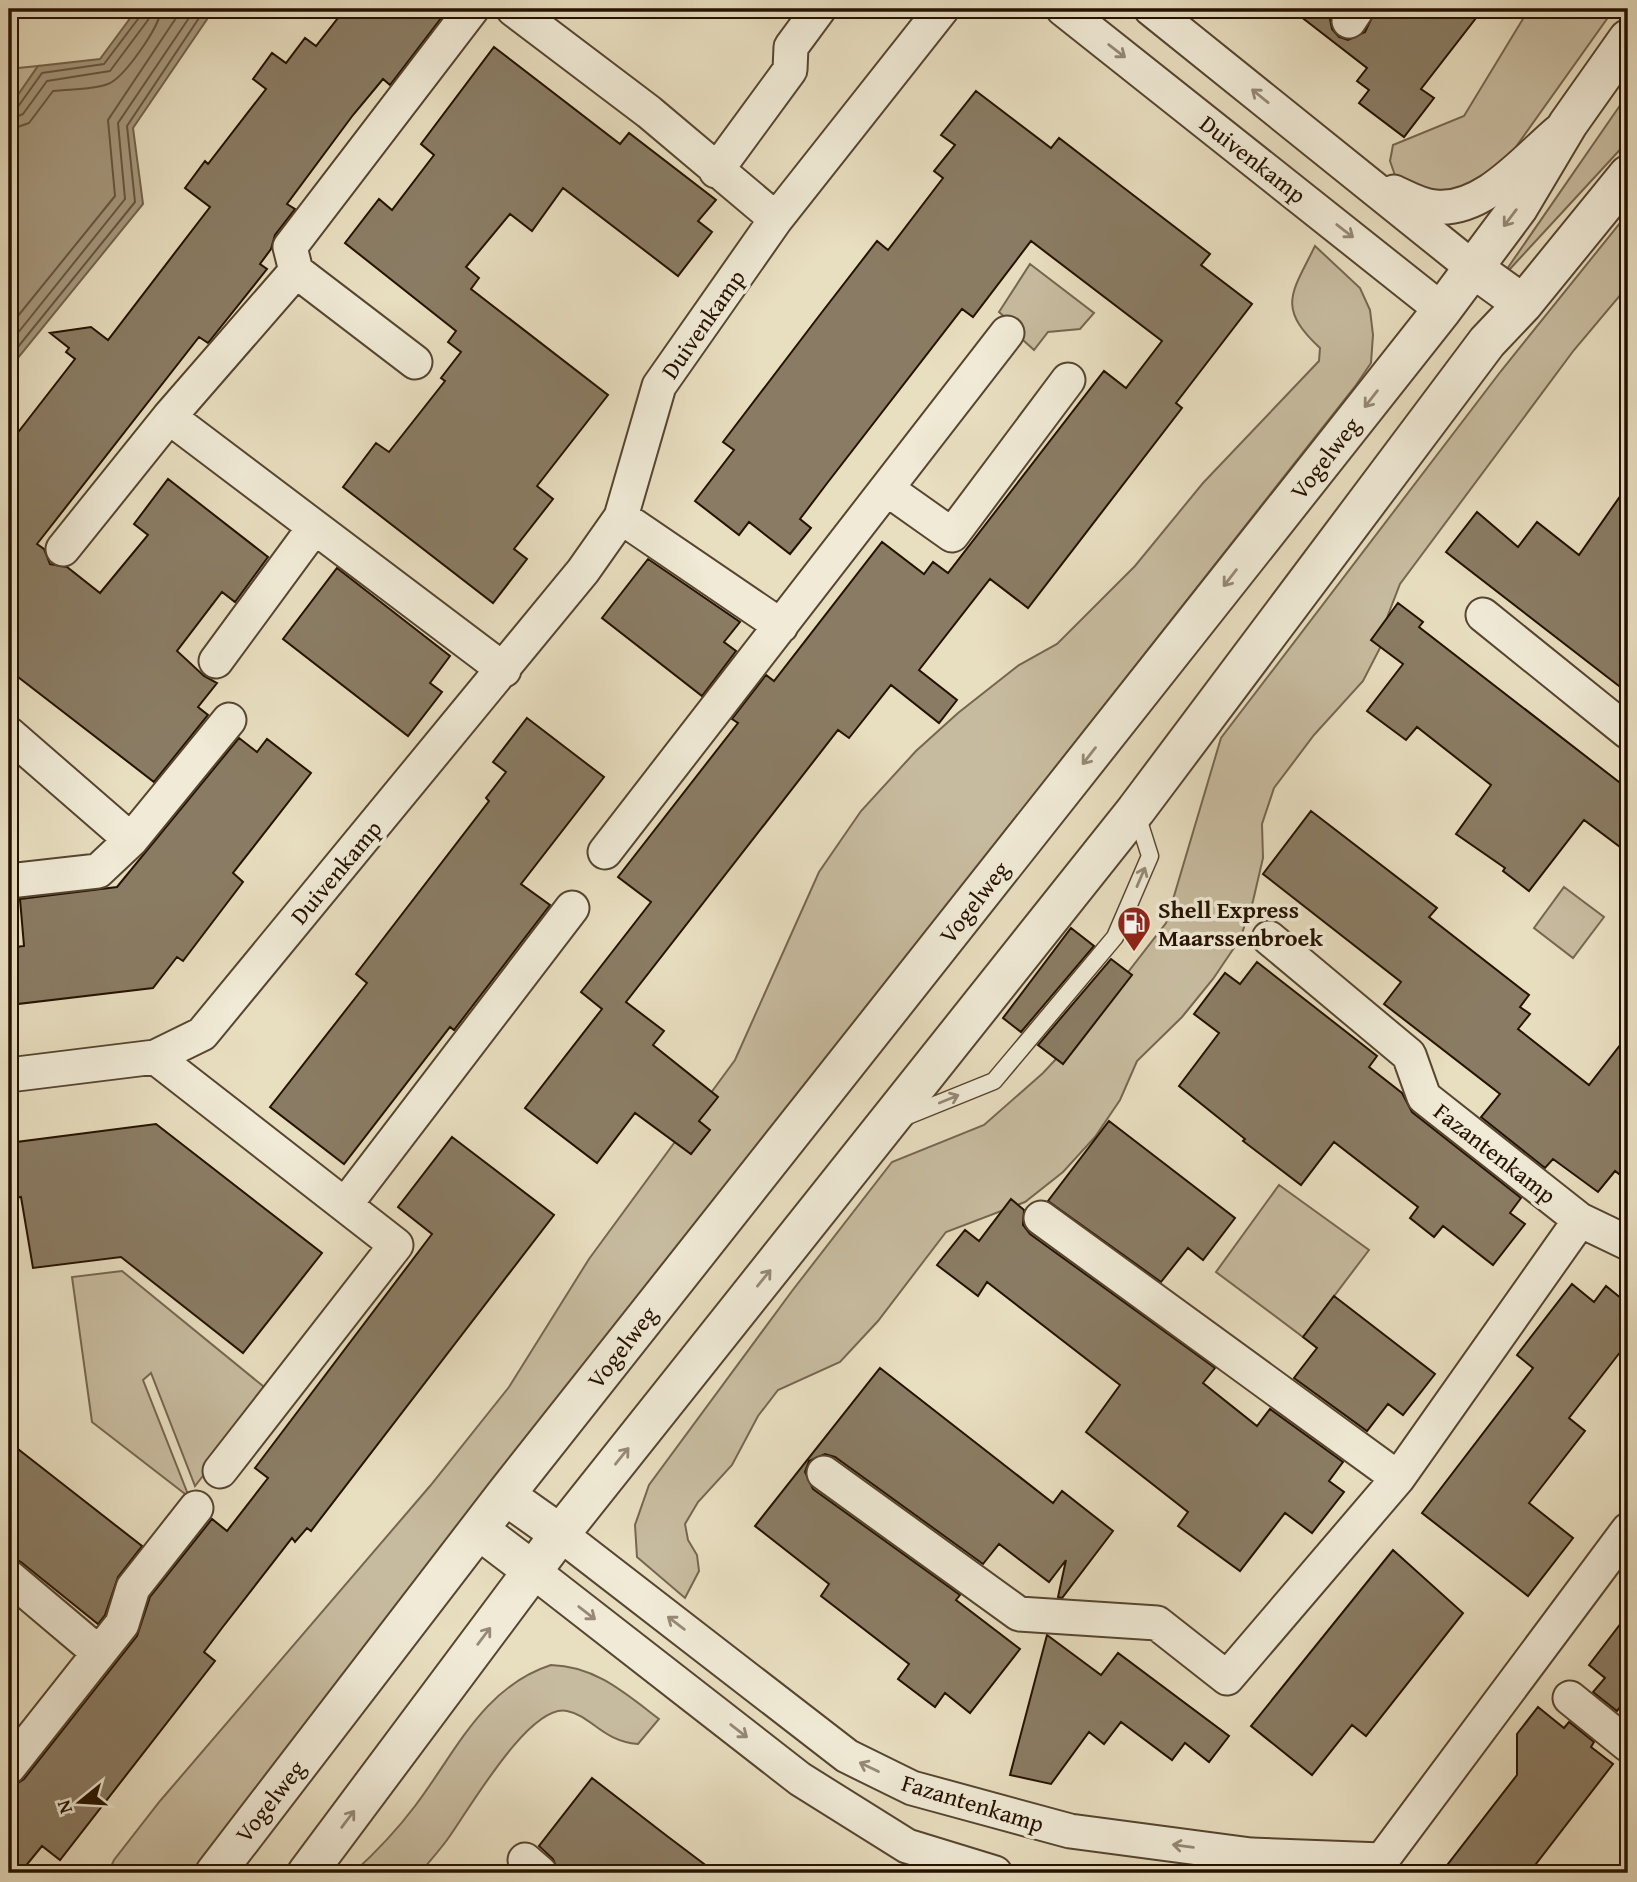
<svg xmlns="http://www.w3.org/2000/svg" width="1637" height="1882" font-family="'Gentium Book Plus',serif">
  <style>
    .green { fill: #c7bb9f; stroke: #766650; stroke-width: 2 }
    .water { fill: #a6997f; stroke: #72634c; stroke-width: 2 }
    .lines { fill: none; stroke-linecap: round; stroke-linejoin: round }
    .shore { stroke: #665640; stroke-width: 2 }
    .building { fill: #8a7c64; stroke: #251200; stroke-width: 2 }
    .service-casing { stroke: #564530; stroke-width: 19 }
    .minor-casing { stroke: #564530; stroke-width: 37 }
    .tertiary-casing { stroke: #564530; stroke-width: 42 }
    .service { stroke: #f0ead6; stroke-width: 16 }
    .minor { stroke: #f0ead6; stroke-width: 33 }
    .tertiary { stroke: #f0ead6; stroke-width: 38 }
    .oneway { stroke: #958976 }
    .labels { text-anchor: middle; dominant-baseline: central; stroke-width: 7; stroke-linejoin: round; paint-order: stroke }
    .street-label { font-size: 24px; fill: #251200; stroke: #f0ead6 }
    .poi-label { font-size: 24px; font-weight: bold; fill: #251200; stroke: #f0ead6; text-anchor: start }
  </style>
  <rect width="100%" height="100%" fill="#e8dec0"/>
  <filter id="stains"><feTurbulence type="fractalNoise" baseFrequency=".00286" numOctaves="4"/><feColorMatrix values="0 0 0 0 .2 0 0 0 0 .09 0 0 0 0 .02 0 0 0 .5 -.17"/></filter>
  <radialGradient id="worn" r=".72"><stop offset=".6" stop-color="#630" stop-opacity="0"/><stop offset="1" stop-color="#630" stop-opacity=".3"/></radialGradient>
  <path class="green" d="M1529,9H1614L1491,182L1449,197L1399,187L1390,161L1393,145L1464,116Z
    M38,66L9,108V69Z
    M1628,94V141L1498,282L1612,117Z
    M1628,213V286L1574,350L1400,584L1388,615L1380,648L1363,681L1314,735L1274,788L1262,824L1263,858L1253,901L1240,939L1213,979L1182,1017L1137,1061L1120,1100L1095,1137L1063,1172L1025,1202L946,1232L878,1321L840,1362L778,1390L758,1416L732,1465L698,1502L685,1524L688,1540L697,1555L699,1571L685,1598L637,1557L635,1525L649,1485L792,1291L892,1162L984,1125L1043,1073L1084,1029L1166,923L1221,738L1501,371Z
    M1315,246L1360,288L1370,310L1373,335L1371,363L1356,385L871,1002L204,1873H108L114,1860L160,1801L430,1486L509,1387L589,1259L735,1060L819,872L861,811L916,751L958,713L1019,665L1057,644L1135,566L1203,483L1319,361L1320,348C1276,307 1292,293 1315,246Z
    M1030,264L1094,313L1080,329L1048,332L1034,350L1012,330L1015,326L999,312Z
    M1564,887L1604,917L1573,958L1534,928Z
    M1279,1185L1369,1250L1303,1337L1216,1272Z
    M122,1271L269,1391L195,1486L151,1373L143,1380L189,1497L92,1422L72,1277Z
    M551,1665C595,1666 625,1693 659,1719L638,1744C602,1741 592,1716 567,1711C529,1703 467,1813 447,1840C438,1852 429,1862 420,1873H353C375,1853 397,1830 415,1806C456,1752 483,1687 551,1665Z"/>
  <path class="water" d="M137,9H214L133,128L143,204L9,369V108L38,66L100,59Z"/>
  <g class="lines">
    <path class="shore" d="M9,111L17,108L42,73L104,64L141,15L142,9
      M9,120L23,114L47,81L110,71L148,20L151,9
      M9,130L29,123L53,91C71,89 92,90 108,84C124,78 161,25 161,9
      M9,327L115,196L108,120L182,9
      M9,344L125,199L118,123L195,9
      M9,358L135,202L127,126L205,9"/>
  </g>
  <path class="building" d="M345,9H448L390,85L383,79L353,115L287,204L295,209L275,235L271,249L260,264L267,269L208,343L199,337L37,544L44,549L50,564L67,567L100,593L148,535L134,524L168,479L268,557L235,602L222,592L177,651L204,676L217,683L198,707L208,715L154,782L9,670V444L75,359L66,352L69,348L50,333L91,327L108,340L210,207L185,188L205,161L208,164L266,89L253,79L272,53L286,63L305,38L316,46Z
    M1291,9H1334L1330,19L1332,29L1339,37L1348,40L1365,32L1376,9H1483L1421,89L1434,98L1404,137L1359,103L1369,90L1357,81L1367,68Z
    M494,47L620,144L629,133L716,200L698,221L712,232L678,276L563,188L532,231L510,214L466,267L479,278L471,289L608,395L537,486L553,499L514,549L527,559L493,603L343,487L376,443L389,452L445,381L441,378L461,352L448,342L456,331L345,243L379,199L392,210L434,155L421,144Z
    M976,91L1051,148L1059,138L1124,188L1210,254L1201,265L1252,304L1176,403L1182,408L1028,608L990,579L919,670L957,700L939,723L891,685L849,738L838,730L626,1002L664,1031L653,1045L718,1097L699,1121L710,1130L691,1154L635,1113L597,1163L525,1108L602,1009L581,992L651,902L618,877L738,723L732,719L766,675L774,681L882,542L924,574L933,562L948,573L1104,371L1126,388L1162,341L1031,241L973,317L962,309L828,482L800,519L811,528L790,554L749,522L739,535L695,501L734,450L723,442L819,316L877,241L888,250L943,178L934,171L955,145L941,135Z
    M1628,485V693L1446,552L1477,512L1518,547L1537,522L1579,555Z
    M648,559L740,622L724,642L736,651L702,696L602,618Z
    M337,568L450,656L430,683L442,692L408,736L283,639Z
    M1398,603L1423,622L1419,627L1628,789V853L1584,820L1529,891L1503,871L1505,868L1456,834L1491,785L1417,727L1406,740L1367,711L1403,664L1371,640Z
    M527,718L604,777L521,884L550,905L454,1030L450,1027L344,1164L270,1107L367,983L356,974L489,801L486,798L506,772L493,762Z
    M239,738L257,752L267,739L311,773L233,873L243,882L183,961L177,957L153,988L9,1005V948L24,946L20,899L117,887Z
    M1311,811L1437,908L1429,917L1529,995L1520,1007L1530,1014L1518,1029L1589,1085L1628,1035V1181L1615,1171L1598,1192L1553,1159L1545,1168L1481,1117L1500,1094L1384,1004L1401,982L1263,874Z
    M1071,928L1094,946L1021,1032L1003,1018Z
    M1111,959L1132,975L1063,1064L1038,1045Z
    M1257,962L1377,1056L1369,1067L1402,1093L1412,1112L1521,1198L1510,1213L1525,1224L1493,1265L1443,1226L1434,1237L1410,1218L1418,1207L1334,1142L1301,1185L1243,1141L1245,1139L1179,1086L1219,1033L1194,1014L1225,973L1240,984Z
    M1109,1121L1235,1218L1203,1260L1188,1248L1161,1282L1048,1201Z
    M156,1124L322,1253L243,1353L121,1257L33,1268L21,1197L9,1199V1143Z
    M452,1137L554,1215L311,1531L307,1528L295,1542L292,1538L222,1628L204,1652L215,1661L60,1860L42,1846L20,1873H9V1789L24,1779L137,1636L150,1597L212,1519L227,1531L268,1478L255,1468L432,1234L398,1207Z
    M1011,1199L1024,1210L1023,1225L1030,1234L1215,1368L1203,1383L1257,1426L1270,1409L1343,1462L1329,1481L1344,1492L1312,1533L1285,1513L1240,1571L1178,1526L1188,1512L1086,1432L1120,1385L987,1282L978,1296L937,1265L965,1230L979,1241Z
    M1572,1284L1594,1302L1606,1286L1628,1304V1342L1569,1418L1585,1431L1529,1503L1573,1538L1528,1596L1422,1513L1533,1368L1517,1355Z
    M1334,1296L1435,1374L1403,1415L1388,1404L1367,1431L1294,1378L1317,1348L1303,1337Z
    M880,1368L1053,1503L1062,1491L1113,1531L1062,1598L1058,1597L1066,1560L1049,1582L999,1544L983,1564L835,1457L825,1454L809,1461L805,1472L813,1489L960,1595L956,1600L1020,1649L970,1713L945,1693L935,1707L898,1679L909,1664L821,1596L829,1584L755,1526Z
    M9,1442L142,1546L118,1577L105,1615L98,1624L21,1562L9,1556Z
    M1393,1550L1463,1613L1366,1736L1352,1725L1312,1775L1251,1726Z
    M1628,1614V1696L1617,1711L1593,1692L1605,1678L1589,1665Z
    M1047,1635L1101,1675L1118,1653L1229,1736L1209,1762L1185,1743L1172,1760L1121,1722L1104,1744L1089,1732L1051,1784L1010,1775Z
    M1538,1707L1564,1728L1569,1722L1594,1742L1591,1747L1613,1764L1529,1873H1441L1517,1775V1734Z
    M592,1778L667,1836L716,1873H559L553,1859L539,1846Z"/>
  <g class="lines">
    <g class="service-casing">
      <path id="service" d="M905,1117L994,1081L1115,937L1150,856L1137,815"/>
    </g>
    <g class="minor-casing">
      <path id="minor" d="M513,9L649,112L776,219
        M1063,9L1442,310
        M1151,9L1473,268
        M1349,21L1357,9
        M716,171L790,70L791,47L819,9
        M1394,192C1407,198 1421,206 1435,207C1483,212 1525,160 1558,132
        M296,271L415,362
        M169,417L504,670
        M887,489L952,535L1068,380
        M621,517L781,626
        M63,549L169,417L296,271L290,247L472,9
        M1483,615L1628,732
        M216,661L313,529
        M9,734L131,840
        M605,852L1007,333
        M9,881L98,871L131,840L229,720
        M1269,938L1409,1055L1424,1097L1580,1220L1628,1243
        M155,1057L396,1245L220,1471
        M9,1075L155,1057L202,1034L583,571L621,517L659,386L776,219L942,9
        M345,1205L572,908
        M1041,1218L1398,1478
        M824,1473L1019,1614L1157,1623L1227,1678L1398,1478L1580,1220
        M560,1534L847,1756L912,1788L1070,1831L1251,1855L1382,1860
        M533,1571L800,1779L907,1846L995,1873
        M9,1577L99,1653
        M1570,1698L1628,1745
        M9,1767L122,1624L133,1588L196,1508
        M525,1860L540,1873
        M1379,1873L1382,1860L1628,1530"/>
    </g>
    <g class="tertiary-casing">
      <path id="tertiary" d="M1473,268L1523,304
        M505,1495L560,1534
        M479,1530L533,1571
        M215,1873L505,1495L1442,310L1518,208L1568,124L1628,39
        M307,1873L560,1534L1136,810L1487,342L1523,304L1628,175"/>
    </g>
    <use href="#service" class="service"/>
    <use href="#minor" class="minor"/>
    <use href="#tertiary" class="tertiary"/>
  </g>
  <defs><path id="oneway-shaft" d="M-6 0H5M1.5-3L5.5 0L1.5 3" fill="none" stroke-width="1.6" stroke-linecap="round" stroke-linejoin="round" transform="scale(1.75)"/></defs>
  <g class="oneway">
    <use href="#oneway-shaft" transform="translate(1117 51) rotate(38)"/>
    <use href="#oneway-shaft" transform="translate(1260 96) rotate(-141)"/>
    <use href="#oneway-shaft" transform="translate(1510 218) rotate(127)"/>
    <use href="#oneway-shaft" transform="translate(1345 231) rotate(38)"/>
    <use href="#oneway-shaft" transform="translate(1371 399) rotate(128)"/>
    <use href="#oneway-shaft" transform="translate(1230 578) rotate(128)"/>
    <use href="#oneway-shaft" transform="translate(1089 756) rotate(128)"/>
    <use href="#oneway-shaft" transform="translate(1141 877) rotate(-67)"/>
    <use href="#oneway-shaft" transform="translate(949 1099) rotate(-22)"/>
    <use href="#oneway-shaft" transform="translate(764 1278) rotate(-51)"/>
    <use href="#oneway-shaft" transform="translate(622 1456) rotate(-51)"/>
    <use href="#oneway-shaft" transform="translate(587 1613) rotate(38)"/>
    <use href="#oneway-shaft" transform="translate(676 1623) rotate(-143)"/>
    <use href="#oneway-shaft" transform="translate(484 1636) rotate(-53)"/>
    <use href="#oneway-shaft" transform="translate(739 1731) rotate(38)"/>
    <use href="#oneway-shaft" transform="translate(869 1767) rotate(-154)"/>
    <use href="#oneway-shaft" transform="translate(348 1819) rotate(-53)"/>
    <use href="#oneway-shaft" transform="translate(1183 1846) rotate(-173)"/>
  </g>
  <defs>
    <g id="fuel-pin" transform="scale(1.75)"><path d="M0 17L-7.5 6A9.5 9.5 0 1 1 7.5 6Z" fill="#8f2418" stroke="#f0ead6"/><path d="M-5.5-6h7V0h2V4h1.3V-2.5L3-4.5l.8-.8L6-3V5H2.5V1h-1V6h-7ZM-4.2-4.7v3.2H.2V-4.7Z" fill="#fff"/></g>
  </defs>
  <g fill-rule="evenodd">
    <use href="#fuel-pin" x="1134" y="923"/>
  </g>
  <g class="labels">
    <g class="street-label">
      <text transform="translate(1253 159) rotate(38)">Duivenkamp</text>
      <text transform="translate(703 324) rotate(-55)">Duivenkamp</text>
      <text transform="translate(1325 458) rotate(-52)">Vogelweg</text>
      <text transform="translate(336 872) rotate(-50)">Duivenkamp</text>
      <text transform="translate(974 902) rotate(-52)">Vogelweg</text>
      <text transform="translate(1495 1153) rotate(38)">Fazantenkamp</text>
      <text transform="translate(622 1347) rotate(-52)">Vogelweg</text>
      <text transform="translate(270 1801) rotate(-52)">Vogelweg</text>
      <text transform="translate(973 1803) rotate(17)">Fazantenkamp</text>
    </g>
    <g class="poi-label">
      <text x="1158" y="909">Shell Express<tspan x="1158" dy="28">Maarssenbroek</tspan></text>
    </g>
  </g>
  <rect width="1637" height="1882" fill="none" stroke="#e8dec0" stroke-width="35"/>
  <rect x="10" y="10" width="1616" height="1861" fill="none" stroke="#251200" stroke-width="3.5"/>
  <rect x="18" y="18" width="1602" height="1847" fill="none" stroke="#251200" stroke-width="2"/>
  <g transform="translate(80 1802) rotate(252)" stroke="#f0ead6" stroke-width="5" paint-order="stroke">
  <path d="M0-5L12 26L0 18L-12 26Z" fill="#251200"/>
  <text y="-10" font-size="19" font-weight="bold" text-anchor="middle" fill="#251200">N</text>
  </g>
  <rect width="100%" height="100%" filter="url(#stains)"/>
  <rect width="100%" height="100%" fill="url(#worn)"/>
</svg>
